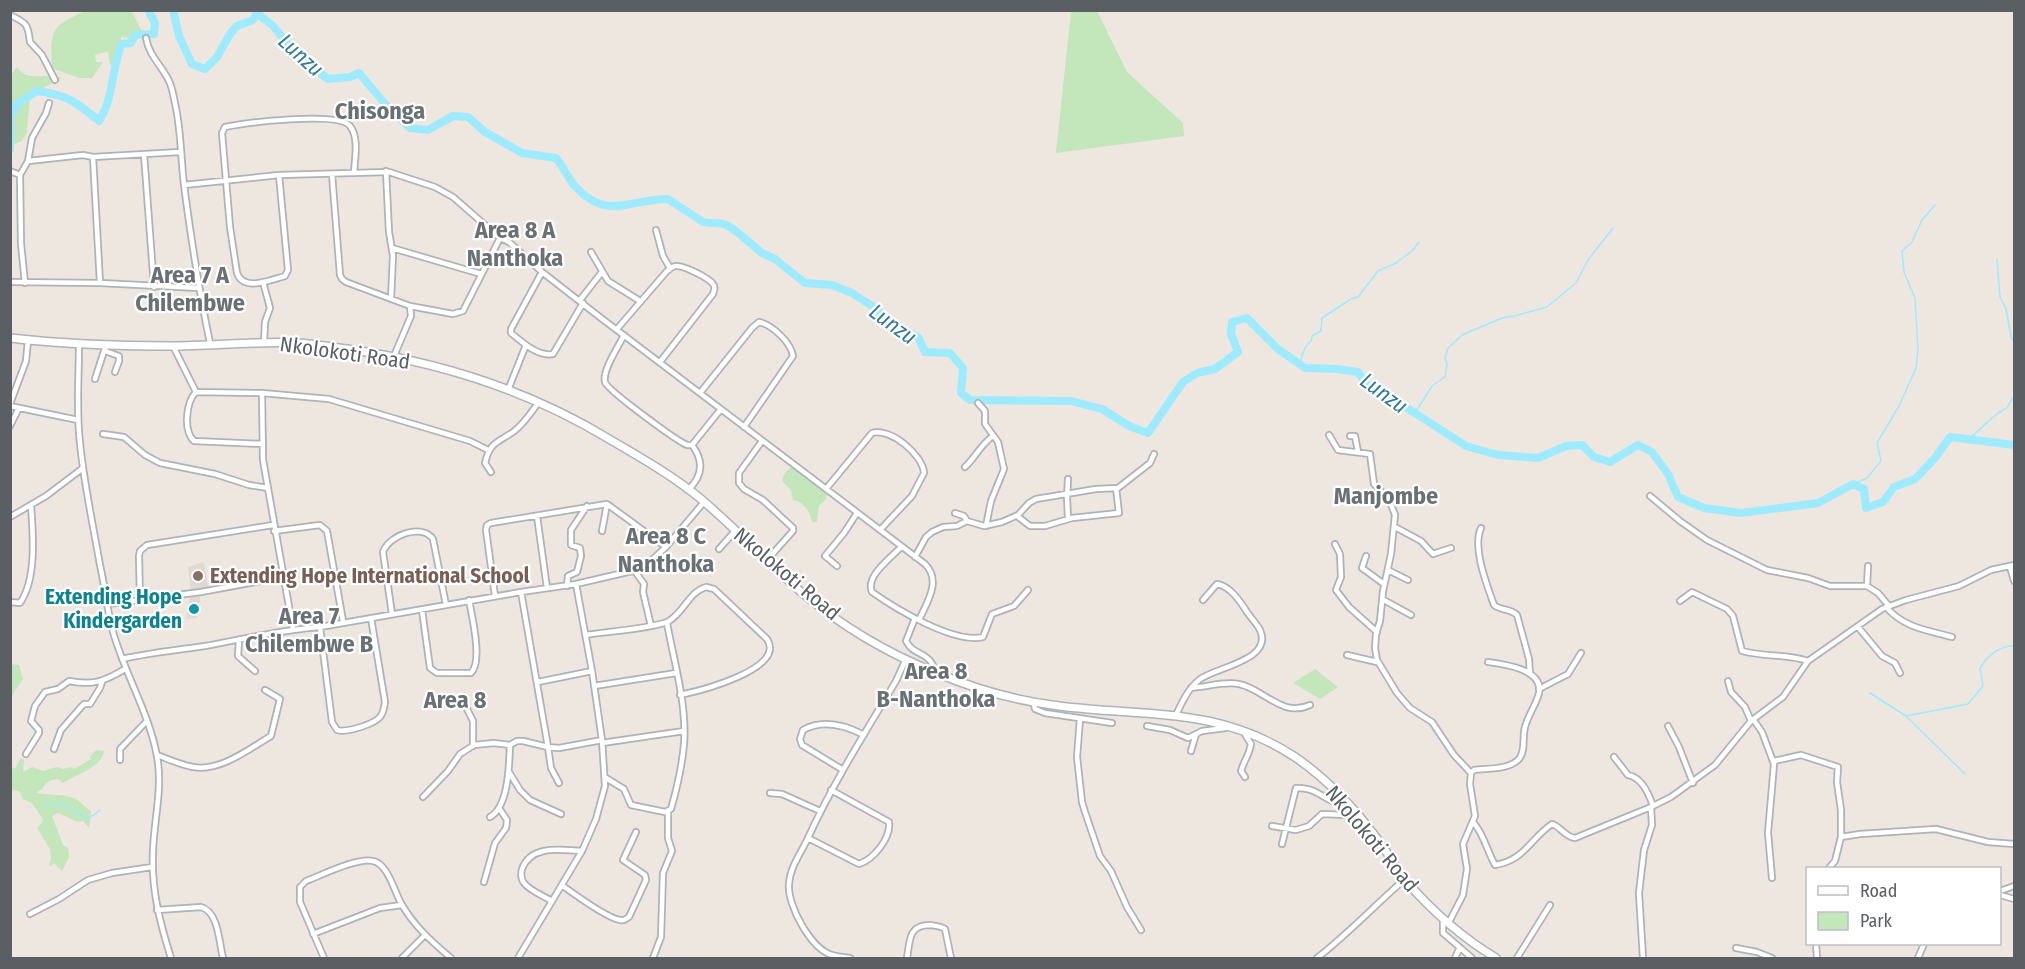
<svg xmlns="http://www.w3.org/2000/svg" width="2025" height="969" font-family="'Fira Sans Condensed',sans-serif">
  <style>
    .education { fill: #dfd9d1 }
    .green { fill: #c4e6bb }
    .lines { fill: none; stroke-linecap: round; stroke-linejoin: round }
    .stream { stroke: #9eeaff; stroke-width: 1.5 }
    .river { stroke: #9eeaff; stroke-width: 8 }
    .minor-casing { stroke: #aeb3b7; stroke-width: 8 }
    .secondary-casing { stroke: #adb3b7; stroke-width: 10 }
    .minor { stroke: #fff; stroke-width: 4.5 }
    .secondary { stroke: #fff; stroke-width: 7 }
    .education-dot { fill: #8d6e63; stroke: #fff; stroke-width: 2 }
    .culture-dot { fill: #0f9aa8; stroke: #fff; stroke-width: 2 }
    .labels { text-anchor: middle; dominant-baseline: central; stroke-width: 4.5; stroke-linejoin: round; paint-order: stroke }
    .street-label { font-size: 21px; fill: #595f62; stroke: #fff }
    .education-label { font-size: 21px; font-weight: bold; fill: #785e54; stroke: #fff; text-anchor: start }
    .culture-label { font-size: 21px; font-weight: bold; fill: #0d838f; stroke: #fff; text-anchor: end }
    .water-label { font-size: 22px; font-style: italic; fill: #327a99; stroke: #fff }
    .quarter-label { font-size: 24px; font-weight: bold; fill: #6a7174; stroke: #fff }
  </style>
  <rect width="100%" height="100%" fill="#ede7e0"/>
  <path class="education" d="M204,562L208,588L191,590L188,567Z
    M201,594L197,618L186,619L190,595Z"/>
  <path class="green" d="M88,10L132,11L141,30L133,38L121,37L120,62L110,65L108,51L95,55L96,62H103L92,78H79L52,68C50,28 51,26 88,10Z
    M1071,11H1097L1127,72L1183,123L1184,136L1056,153Z
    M17,67C29,85 46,70 62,78L30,95L27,132L22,141L11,145V75Z
    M796,467L828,492L825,500L819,506L817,522H812C810,511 804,502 793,500L791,490L782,481C784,473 787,468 796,467Z
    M11,664L19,665L23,679L11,697Z
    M1315,669L1338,687L1320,699L1293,683Z
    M96,750L104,751C103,767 73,776 63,783L58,779C50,780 45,782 42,790L38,791L37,793C50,796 64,793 76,799C81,802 85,808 91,811L89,828L83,821L78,822L58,813L52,816L63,845L68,848L69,857L62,871L54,863L51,867L49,864L51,859L50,849L37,828L41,824L43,819L32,803L23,799L19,791L11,790V769L15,768L21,758L24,760L23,772L32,767L43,771L57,767L63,769L72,767L74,769L91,759L90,757Z"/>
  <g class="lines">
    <path class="stream" d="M1997,259L2000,297L2006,309L2011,337L2014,342
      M1300,364C1302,356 1304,346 1311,341L1312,336L1321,331L1322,318L1351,299L1358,297L1378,271L1396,263L1412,251L1419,242
      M1415,413L1432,386L1445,377L1447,364L1445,358L1448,348L1462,335L1502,318L1514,316L1547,307L1576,283L1588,260L1613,228
      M1968,439C1982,430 1992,414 2007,408L2012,399L2014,398
      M1853,484L1867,478L1881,461L1877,443L1899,406L1916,368L1918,350L1915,298L1904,272L1902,251L1912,242L1922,220L1935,205
      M1870,693L1906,716L1965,774
      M1906,716L1968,704L1983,686L1980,668C1988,655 1999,646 2014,646
      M45,804C51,804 59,804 65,805C78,808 81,828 100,810"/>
    <path class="river" d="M173,10L179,36L192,64L205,69L217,57L230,34L237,26L253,20L257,13L273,26L298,56L328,79L350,77L359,73L386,105L410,128L428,130L453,116L468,117L485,132L522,153L556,158C563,166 567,176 574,185C606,222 629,199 668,199L703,222C710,224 716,222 723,224C733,226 741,236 749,242
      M10,118L17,104L37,91C68,95 76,102 99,121C114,98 111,69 122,44L131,43L135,35L154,34L155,23L148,10
      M10,122V149
      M749,242L762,253L775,259L805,283L832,285L852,293L875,308L894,325L918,337L925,352L950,353L963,368L961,393L970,400L1071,401L1102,409L1129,426L1148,433L1183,382L1197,373L1215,369L1238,352L1231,334L1232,322L1247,318L1278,349L1305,368L1337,369L1358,372L1367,385L1407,408L1466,446L1498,455L1538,458L1566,446L1582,445L1594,457L1610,462L1638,445L1652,452L1668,474L1678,497L1704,508L1741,513L1818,503L1853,484L1864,489L1866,508L1883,502L1894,487L1915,479L1935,458L1950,437L2014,445"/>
    <g class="minor-casing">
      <path id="minor" d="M10,15C27,23 28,24 30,42L42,55L55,80
        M146,38C149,56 162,66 169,81C173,89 174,100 176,108C181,133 181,159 184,185C191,238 199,291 210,343
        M144,154L154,287
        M93,157L100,283
        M28,161L83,155L93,157L180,152
        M10,171L20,175
        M386,171L389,232L393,256L391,299
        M332,174L340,275L342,279L346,282L410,306L453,314L463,311L500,238
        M279,175L288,270L285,276L282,277C268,281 243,291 237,273L230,227L222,133L225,127C244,123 338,111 350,126C359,137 355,158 354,172
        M184,185L279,175L389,172L435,187L453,197L500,238L509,242L542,272L601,318L925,564C942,581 927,602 919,620
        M656,230L663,256L670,268
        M392,248L481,274
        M591,252L608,281L640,301
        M542,272L511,329V333C522,342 538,357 553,354L583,303
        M10,282L100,283L199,288
        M263,282L270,308L265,322L264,342
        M25,283L21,244L20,175L28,161L32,138L46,113L49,103
        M580,300L602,272
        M617,329L667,271C670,269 672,266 676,266C683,265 709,278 713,284C716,287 714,290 713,294L660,362
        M624,335C619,346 602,370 605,382C607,390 677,441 687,445H692L721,409
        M79,343C79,377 76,410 80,443C84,484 93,525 100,565C105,587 107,610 113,632C125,674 149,713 157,756C163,789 154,819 153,851C151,889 160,923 171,958
        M173,346L196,392
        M105,351L119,356V361L115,372
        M394,356L411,316L410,306
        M95,379L106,345
        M508,390L526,345
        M196,392L262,393L329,399L470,441L488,450
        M196,392C186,402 183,431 194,441L263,444
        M262,393L263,460L293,629
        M700,393L752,328L759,322C773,325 791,343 793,356L744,427
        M978,403L985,411V424L998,442L1004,469L991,501L986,526
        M10,404L26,361L28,340
        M10,406L78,420
        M10,426L19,408
        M103,434L124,437L145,455L160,463L215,474L249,485L268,488
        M1329,435L1338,450L1370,454L1374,484L1389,499L1395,515L1391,554L1383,591L1380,621L1376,634L1375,648L1377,660L1397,693L1410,708L1432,722L1454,755L1471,773
        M1350,436H1355L1358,452
        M762,441L739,473V483L744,489L763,500L793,528V531L767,560
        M965,467C976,457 981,444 993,436
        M491,472L485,463C490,442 497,443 513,432C523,425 531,413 538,403
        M826,489L872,433C890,427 923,455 924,473L912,496L880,530
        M688,490C703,476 704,461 692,445
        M1650,496L1680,521L1707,540L1767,570L1808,578L1830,586H1867L1878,593L1889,606
        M955,513L964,516L967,521
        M537,516L547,588
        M1017,516L1030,526H1045L1072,518L1119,513L1116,488
        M10,517L46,496L83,468
        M1068,519L1067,498L1068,479
        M1395,527L1421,541L1433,554L1451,548
        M1481,528C1472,548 1487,585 1494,605C1501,611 1510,608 1517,615L1529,659L1530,674
        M274,531L320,525L327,531L343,621
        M602,531L607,504
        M1335,544L1340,554L1341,577L1336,590L1349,607L1377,632
        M901,547C891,558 865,576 872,592C896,609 954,644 983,637L992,614L1014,606L1028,590
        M719,549L735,531
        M1366,556L1362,568L1384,584
        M915,557L926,537L932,532L943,527L957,526L967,521L984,526L1002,522L1018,515L1029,503L1036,499L1096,489L1118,488L1150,463L1154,454
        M837,566L825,556L844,533L857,513
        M2010,567L2014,581
        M634,570L644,584L643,592L651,626
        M1388,570L1408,580
        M567,586L568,576L577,572L581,556L580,548L571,545V530L587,506
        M1867,586L1868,566
        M521,592L548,747L559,748L602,740
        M495,596L486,530L487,525L491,523L607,504L666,547
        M1382,599L1411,615
        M140,600L139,556L140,551L147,545L273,525
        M1680,601L1692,592L1727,609L1733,616L1742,651C1764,657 1787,654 1808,661
        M10,602L20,603C37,579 33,533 31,505
        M108,604L201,592L282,577
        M1886,607C1904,628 1927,630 1952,637
        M422,610L430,668L437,673H471C483,661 472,617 469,600
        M392,614L383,552C389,535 422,523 433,539L446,605
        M915,618L906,641C915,658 929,649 936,673
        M320,627L332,722L337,730C347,733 374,724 380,717C384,712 384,708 385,702L371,618
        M1858,627L1882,656L1895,663L1900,673
        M586,635C602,632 658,628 669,621C684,612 689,592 706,587L714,589L767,639C787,669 699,691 680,695
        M239,640L238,656L255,671
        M1347,655L1377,662
        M122,659C149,653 177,650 205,646C243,639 281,630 320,627L521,592L576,584L632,571L652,560L666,547L704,502
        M1728,681L1731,692L1745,707L1751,721
        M538,682L592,671
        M594,686L676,673
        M1191,688C1207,687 1224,681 1239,684C1264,689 1282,718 1310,705
        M1539,689L1568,674L1581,653
        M448,699L464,703L473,721V746
        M1033,702L1035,709L1045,713L1112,723
        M1176,715C1182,702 1188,689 1199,680C1214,667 1274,661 1260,630C1257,624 1251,618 1247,612C1240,601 1230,586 1217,584L1203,600
        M1080,719L1077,757L1082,802L1085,812L1100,856L1111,871L1127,907L1141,930
        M1753,719L1762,732L1774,764L1768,833L1772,878
        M1147,726L1170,730L1188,738L1202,731L1226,728
        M1668,726L1679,747L1693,783
        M1243,731L1251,744C1249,756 1244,760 1241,771L1245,777
        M602,743L684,731
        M54,749L61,730L82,706L84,704H90L100,688L102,682
        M1191,751L1196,734
        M26,754L39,733V730L31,721L35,706L45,692L58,689L69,681C93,686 105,681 125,669
        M157,755C168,759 181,765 193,767C220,772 249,749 271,736L280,699L265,690
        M1614,757L1628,775C1641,777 1649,794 1653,806
        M120,760V749L146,722
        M1774,761L1801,755L1838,767L1837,782L1841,810V837L1835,861L1829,868
        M843,770L802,745L800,739L803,730C823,719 845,725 864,735
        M509,772L520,790L530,800L561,814
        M606,778L624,789L631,805L665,812L671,809C677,788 682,766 684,744C687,704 674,662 667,623
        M770,793L782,794L820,811
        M423,797L448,771L460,754L474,745L494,743L510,745L517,741H523L548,747L551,768L559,783
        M490,817C509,806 509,765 510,745
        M1473,822C1484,834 1487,851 1495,865C1525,860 1530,839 1552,824C1561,827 1565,837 1575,838L1651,807
        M1272,826L1296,830L1309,826L1322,814L1346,815L1361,819
        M1841,837L1860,834L1936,829L1988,842L2014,844
        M808,838L859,864C874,859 891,838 889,822L831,790
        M1282,844L1296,788C1300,788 1303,788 1307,789C1321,791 1330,806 1346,802
        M484,882L495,843L506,828L507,820L499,808
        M563,886C574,894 607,918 620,920C625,921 625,919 629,917L646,880L645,875L623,860L636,832
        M2000,891L2014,886
        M2000,895L2014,899
        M552,901C544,896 530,891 524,883C521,879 521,873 522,869C531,844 562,850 582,851
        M157,910L201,907C219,912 219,943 223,958
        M30,914L59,899L88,880L112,873L152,867
        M1443,920V933L1472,958
        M1448,924L1463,895L1467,869L1463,844L1475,816L1470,784L1471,773L1474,770C1487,768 1509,770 1519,759C1526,751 1522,737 1525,727C1528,715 1536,705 1539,693C1544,669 1503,664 1488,662
        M313,934L380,908L402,905
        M1816,944L1817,958
        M1736,948L1757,952L1772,958
        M324,958L300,902V887L306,881C322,875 358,857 373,861C388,864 394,891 401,903C413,925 432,942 451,958
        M402,958L424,936
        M518,958L582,851L596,819L605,786L602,740L592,671L576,584
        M653,958L661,937L663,873L672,851L668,838V812
        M850,958C844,957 838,957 832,955C811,949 787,905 789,884C790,867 801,853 808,838C833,783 865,733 896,681L906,659
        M907,958C910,941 908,925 930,925C937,926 940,926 945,929L951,958
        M1317,958C1348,934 1375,905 1405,879
        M1455,958L1459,949
        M1517,958L1550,905
        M1643,958L1639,893L1644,850L1652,825L1651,807L1671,797L1715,765L1751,721L1783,697L1808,661L1882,609L1906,600L1959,586L1991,570L2014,565
        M1918,958L1924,944"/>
    </g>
    <g class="secondary-casing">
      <path id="secondary" d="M10,338C63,344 117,346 171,346C213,346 255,341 297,343C314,344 331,347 347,349C439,362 530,391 609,439C640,457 673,476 701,499C735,528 766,561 800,591C840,625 889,654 937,673C975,689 1018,701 1059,706C1145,717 1218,706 1295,757C1330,781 1359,813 1383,847C1391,858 1398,871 1407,882C1433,912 1463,938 1496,958"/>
    </g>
    <use href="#minor" class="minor"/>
    <use href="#secondary" class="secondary"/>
  </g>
  <circle class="education-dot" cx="198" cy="576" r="6"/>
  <circle class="culture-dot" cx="194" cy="609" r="6"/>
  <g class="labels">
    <g class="street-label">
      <text transform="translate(345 353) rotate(8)">Nkolokoti Road</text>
      <text transform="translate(787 574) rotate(40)">Nkolokoti Road</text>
      <text transform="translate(1372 839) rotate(50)">Nkolokoti Road</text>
    </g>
    <g class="education-label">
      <text x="210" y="576">Extending Hope International School</text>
    </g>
    <g class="culture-label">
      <text x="182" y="597">Extending Hope<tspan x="182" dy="24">Kindergarden</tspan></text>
    </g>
    <g class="water-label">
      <text transform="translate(301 55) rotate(42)">Lunzu</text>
      <text transform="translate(893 324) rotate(36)">Lunzu</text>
      <text transform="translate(1384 393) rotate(36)">Lunzu</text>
    </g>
    <g class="quarter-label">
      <text x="380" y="111">Chisonga</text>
      <text x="515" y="230">Area 8 A<tspan x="515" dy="28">Nanthoka</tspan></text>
      <text x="190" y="275">Area 7 A<tspan x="190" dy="28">Chilembwe</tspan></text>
      <text x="1386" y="496">Manjombe</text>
      <text x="666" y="536">Area 8 C<tspan x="666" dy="28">Nanthoka</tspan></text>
      <text x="309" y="616">Area 7<tspan x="309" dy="28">Chilembwe B</tspan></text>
      <text x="936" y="671">Area 8<tspan x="936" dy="28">B-Nanthoka</tspan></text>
      <text x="455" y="700">Area 8</text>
    </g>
  </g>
  <rect width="2025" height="969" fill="none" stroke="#595f62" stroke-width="24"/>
  <rect x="1806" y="867" width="195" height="78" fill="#ffffff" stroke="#bdbfc0" stroke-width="1.5"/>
  <rect x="1818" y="886" width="30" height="9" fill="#ffffff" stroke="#bdbfc0" stroke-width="1.5"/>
  <text x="1860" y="897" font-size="18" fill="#595f62">Road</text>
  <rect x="1818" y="912" width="30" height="18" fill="#c4e6bb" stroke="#bdbfc0" stroke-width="1.5"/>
  <text x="1860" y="927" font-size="18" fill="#595f62">Park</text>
</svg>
